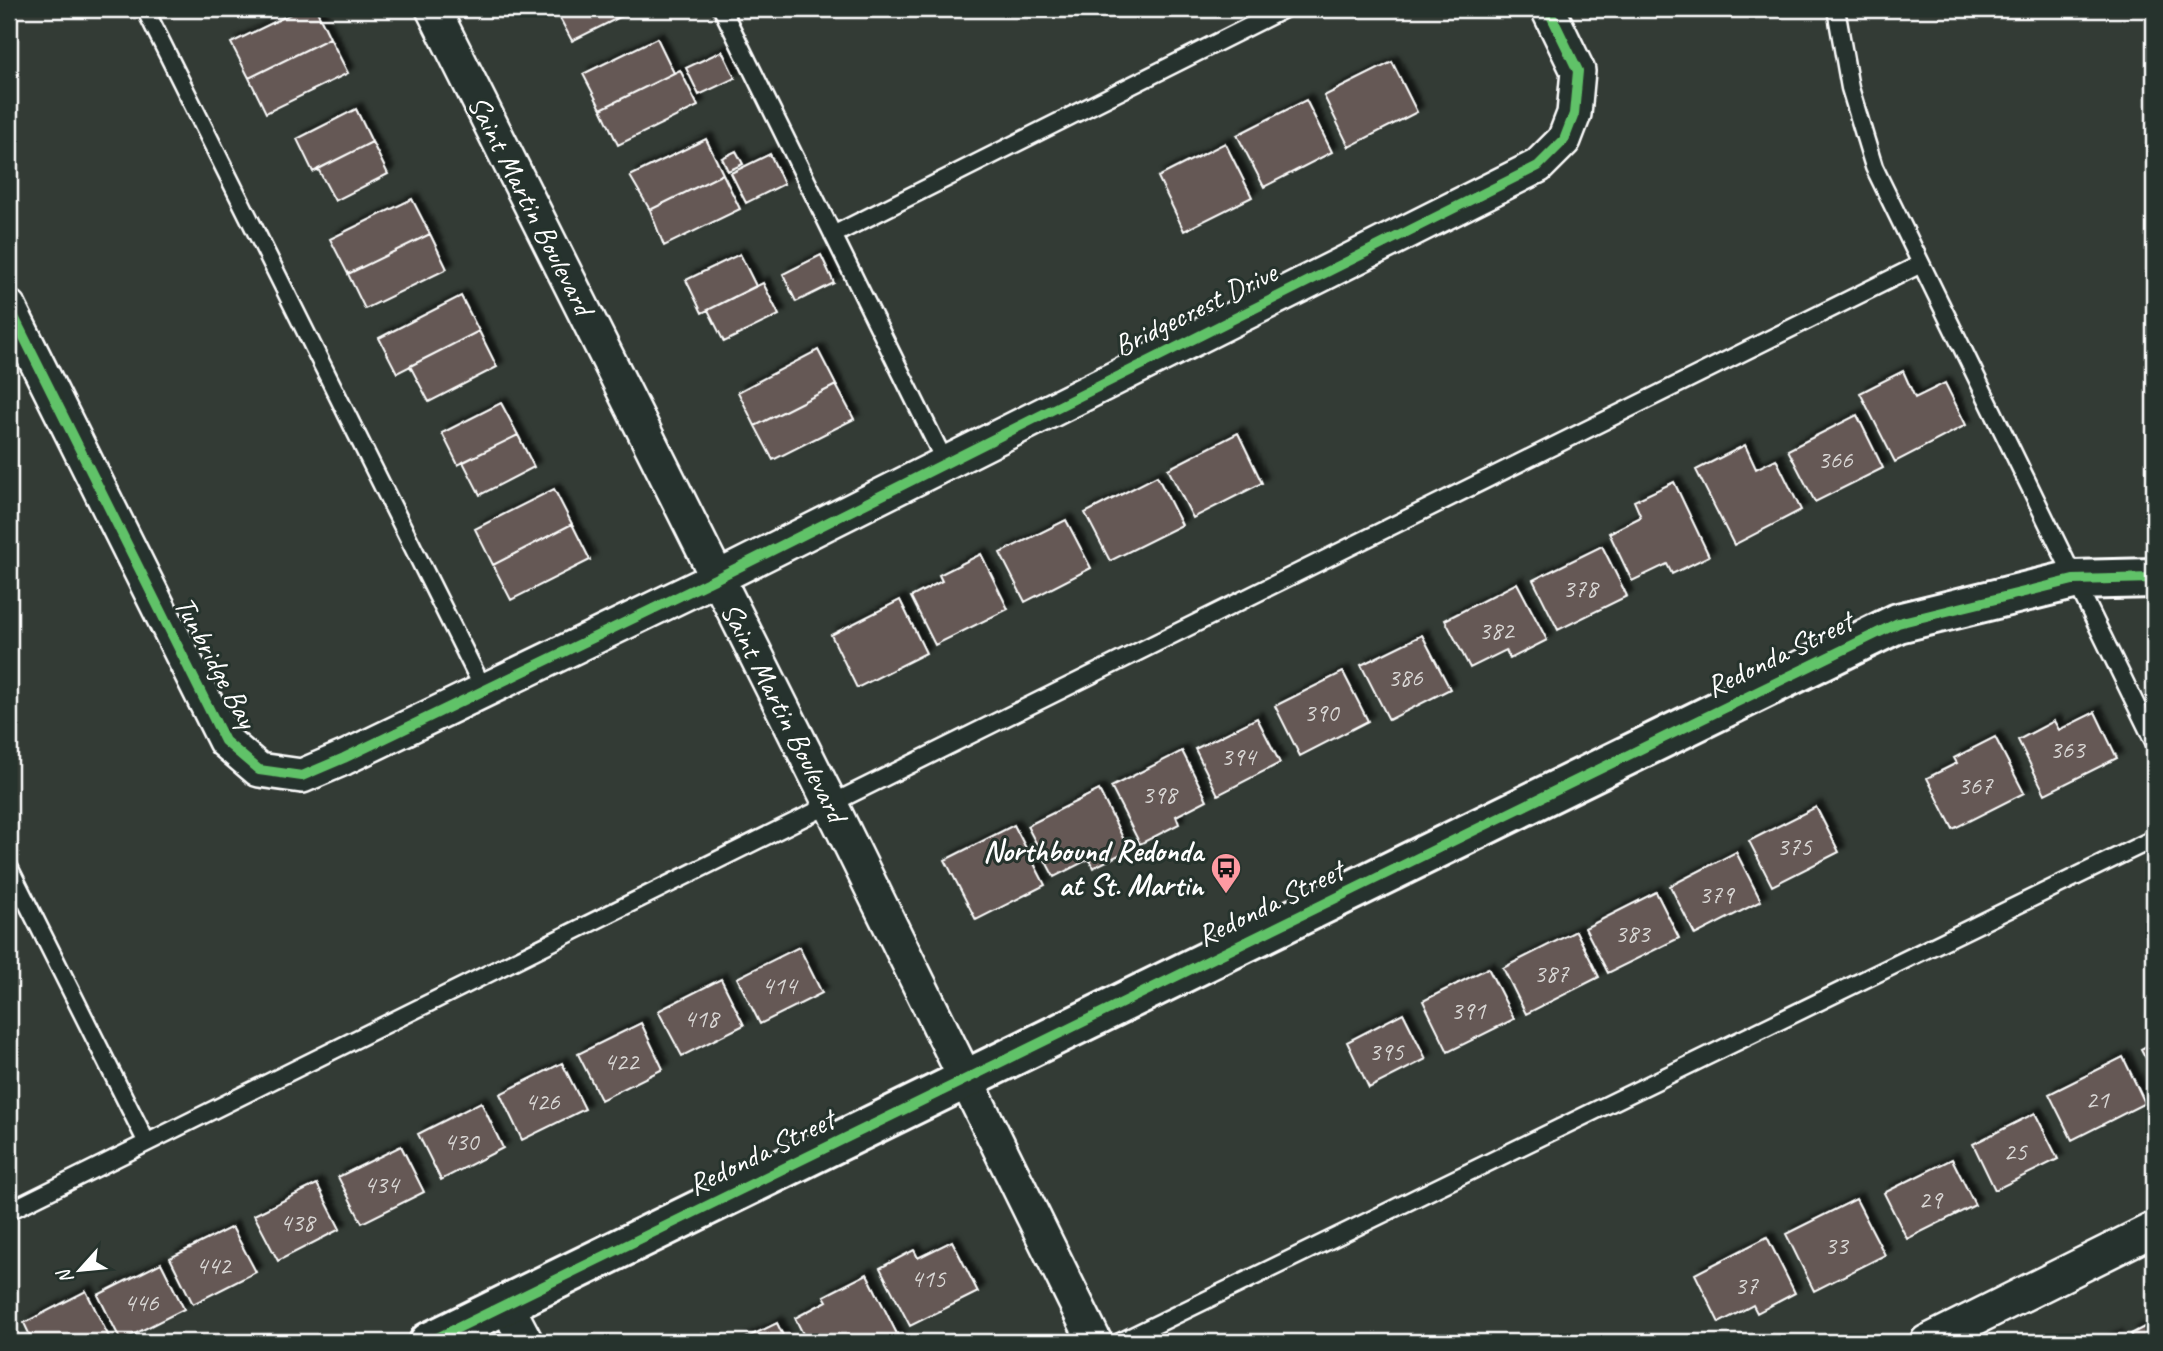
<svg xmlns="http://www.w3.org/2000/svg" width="2163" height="1351" font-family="Caveat,sans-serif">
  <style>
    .building { fill: #655955; stroke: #fff; stroke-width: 2; filter: url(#shadow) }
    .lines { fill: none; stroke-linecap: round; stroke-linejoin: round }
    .service-casing { stroke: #fff; stroke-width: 21 }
    .minor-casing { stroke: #fff; stroke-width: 38 }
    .tertiary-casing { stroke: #fff; stroke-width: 44 }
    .service { stroke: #26332d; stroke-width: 16 }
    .minor { stroke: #26332d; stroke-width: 33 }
    .tertiary { stroke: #26332d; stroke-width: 38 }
    .cycleway-casing { stroke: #26332d; stroke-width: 15 }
    .cycleway { stroke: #61c268; stroke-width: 10 }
    .labels { text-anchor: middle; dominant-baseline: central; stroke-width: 6; stroke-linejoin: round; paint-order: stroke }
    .number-label { font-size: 26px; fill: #d8d6d4 }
    .street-label { font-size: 30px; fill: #fff; stroke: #26332d }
    .poi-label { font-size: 30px; font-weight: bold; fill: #fff; stroke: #26332d; text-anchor: end }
  </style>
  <defs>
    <filter id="shadow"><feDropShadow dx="6" dy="-6" stdDeviation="2" flood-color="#0009"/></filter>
  </defs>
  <rect width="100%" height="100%" fill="#333b35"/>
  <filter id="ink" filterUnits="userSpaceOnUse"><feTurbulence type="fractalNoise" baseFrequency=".0143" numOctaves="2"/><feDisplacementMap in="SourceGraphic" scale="14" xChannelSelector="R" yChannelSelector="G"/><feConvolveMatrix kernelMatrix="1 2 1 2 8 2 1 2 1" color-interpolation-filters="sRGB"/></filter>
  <g filter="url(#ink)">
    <path class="building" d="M301,9H316L330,38L249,78L231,43Z
      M555,9H636L572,41Z
      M330,38L348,73L266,113L249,78Z
      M657,38L674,73L601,109L583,74Z
      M722,51L735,78L699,95L686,68Z
      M1392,62L1417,112L1349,147L1324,96Z
      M680,70L698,106L618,145L601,109Z
      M1306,100L1332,152L1264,187L1237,135Z
      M356,109L372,142L313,172L297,139Z
      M706,139L723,174L650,210L630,176Z
      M372,142L388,174L335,201L318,169Z
      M1225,143L1252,197L1184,231L1158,177Z
      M736,151L743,164L728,171L722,158Z
      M770,154L784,184L746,203L731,173Z
      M723,174L740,209L664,246L650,210Z
      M412,199L430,234L348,274L330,239Z
      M430,234L447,269L365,309L348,274Z
      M740,254L756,286L702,313L686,280Z
      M821,255L834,283L796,302L783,274Z
      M763,283L779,315L724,342L708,310Z
      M461,296L479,331L397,373L379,338Z
      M479,331L497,367L429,402L410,366Z
      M818,350L836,385L755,426L738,392Z
      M1903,371L1915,398L1945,383L1966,425L1895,462L1860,393Z
      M836,385L854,419L773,460L755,426Z
      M501,403L518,435L458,465L442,433Z
      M1857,415L1883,468L1815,502L1788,450Z
      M1238,433L1262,483L1193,518L1168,469Z
      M518,435L534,467L480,495L463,462Z
      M1745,445L1756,469L1776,459L1801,510L1734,545L1696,470Z
      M1157,476L1182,525L1110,561L1085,513Z
      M1674,482L1709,556L1672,574L1667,564L1632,581L1609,533L1641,517L1634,501Z
      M554,489L572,524L493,565L475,529Z
      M1066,520L1091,568L1025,602L1000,553Z
      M572,524L590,560L511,600L493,565Z
      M1602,546L1627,596L1558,630L1533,580Z
      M981,554L1008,609L935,645L911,597L942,581L939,575Z
      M1517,583L1547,640L1510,659L1506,650L1470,668L1445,620Z
      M900,600L926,653L857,688L831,635Z
      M1422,635L1450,689L1389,720L1361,665Z
      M1343,672L1368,721L1300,756L1275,706Z
      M2095,712L2117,758L2045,794L2018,740L2054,721L2059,730Z
      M1257,718L1280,763L1218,795L1195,749Z
      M1995,737L2024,793L1953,829L1927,778L1957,763L1954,758Z
      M1182,751L1207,800L1176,816L1179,824L1140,844L1111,787Z
      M1099,790L1129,850L1093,868L1089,859L1054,877L1027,826Z
      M1816,807L1839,852L1772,886L1749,841Z
      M1014,825L1045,885L976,920L945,860Z
      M1736,852L1761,901L1695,935L1670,886Z
      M1656,892L1679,938L1608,973L1585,928Z
      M1576,931L1599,977L1526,1014L1503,968Z
      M799,947L822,993L760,1024L737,978Z
      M1488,968L1514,1019L1448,1052L1423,1001Z
      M721,979L744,1025L682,1056L658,1011Z
      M1403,1013L1426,1059L1369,1088L1347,1042Z
      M641,1023L663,1069L601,1100L578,1054Z
      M2154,1042V1074L2141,1049Z
      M2123,1057L2145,1103L2072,1140L2049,1094Z
      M562,1063L585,1109L522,1140L500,1094Z
      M481,1102L503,1148L441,1180L418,1134Z
      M2035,1113L2058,1159L1995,1190L1973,1144Z
      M401,1146L424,1192L362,1223L338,1177Z
      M1952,1159L1975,1205L1907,1239L1884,1193Z
      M317,1184L340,1229L278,1261L254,1215Z
      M1856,1199L1885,1255L1814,1291L1786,1234Z
      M232,1227L256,1272L193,1304L170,1258Z
      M1767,1237L1795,1293L1757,1313L1753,1305L1719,1323L1695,1274Z
      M952,1241L978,1292L910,1326L880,1268L914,1250L918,1258Z
      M161,1263L184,1309L121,1341L98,1295Z
      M867,1274L901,1342H807L795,1318L827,1301L824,1296Z
      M86,1291L109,1337L98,1342H33L24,1323Z
      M2154,1322V1342H2136L2131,1334Z
      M777,1323L786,1342H738Z
      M2116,1336L2119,1342H2103Z"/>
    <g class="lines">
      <g class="service-casing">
        <path id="service" d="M145,9L485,692
          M722,9L945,462
          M1836,9L1850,88L1874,167L2154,742
          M833,235L1284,9
          M9,867L146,1141
          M9,1211L1921,264
          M1120,1342L2149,841L2154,836"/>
      </g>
      <g class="minor-casing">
        <path id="minor" d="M433,9L831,805L1095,1342
          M9,307L225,741L259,770L302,776L344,758L717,578L1538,166L1564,140L1574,114L1578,71L1548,9
          M506,1304L526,1342
          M1927,1342L2154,1229"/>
      </g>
      <g class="tertiary-casing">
        <path id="tertiary" d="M429,1342L1898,623L2073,580L2154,578"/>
      </g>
      <use href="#service" class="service"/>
      <use href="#minor" class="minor"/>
      <use href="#tertiary" class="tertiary"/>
      <g class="cycleway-casing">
        <path id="cycleway" d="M9,307L225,741L259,770L302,776L344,758L717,578L1538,166L1564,140L1574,114L1578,71L1548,9
          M429,1342L1898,623L2073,580L2154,578"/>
      </g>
      <use href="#cycleway" class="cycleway"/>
    </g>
  </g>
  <defs>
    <g id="bus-pin" transform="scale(1.575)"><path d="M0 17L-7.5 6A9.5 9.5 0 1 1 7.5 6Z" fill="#ff9aa2" stroke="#26332d"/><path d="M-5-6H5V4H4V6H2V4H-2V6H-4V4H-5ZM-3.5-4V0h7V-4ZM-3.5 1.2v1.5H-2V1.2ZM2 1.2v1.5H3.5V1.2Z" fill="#111"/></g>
  </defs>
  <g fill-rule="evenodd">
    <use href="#bus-pin" x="1226" y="868"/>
  </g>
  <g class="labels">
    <g class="number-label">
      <text x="1835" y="459">366</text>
      <text x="1580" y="588">378</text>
      <text x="1496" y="630">382</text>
      <text x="1405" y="677">386</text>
      <text x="1321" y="712">390</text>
      <text x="2067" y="749">363</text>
      <text x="1238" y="756">394</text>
      <text x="1975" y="785">367</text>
      <text x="1159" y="794">398</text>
      <text x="1794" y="846">375</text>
      <text x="1716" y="894">379</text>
      <text x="1632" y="933">383</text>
      <text x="1551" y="973">387</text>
      <text x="779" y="985">414</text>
      <text x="1468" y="1010">391</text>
      <text x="701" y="1018">418</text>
      <text x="1386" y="1051">395</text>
      <text x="621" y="1061">422</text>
      <text x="2097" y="1099">21</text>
      <text x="542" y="1101">426</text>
      <text x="461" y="1141">430</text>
      <text x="2015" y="1151">25</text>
      <text x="381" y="1184">434</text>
      <text x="1930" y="1199">29</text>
      <text x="297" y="1222">438</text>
      <text x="1836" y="1245">33</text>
      <text x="213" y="1265">442</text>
      <text x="928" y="1278">415</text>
      <text x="1746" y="1285">37</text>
      <text x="141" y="1302">446</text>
    </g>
    <g class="street-label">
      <text transform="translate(531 205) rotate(63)">Saint Martin Boulevard</text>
      <text transform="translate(1195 309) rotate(-26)">Bridgecrest Drive</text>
      <text transform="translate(1779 654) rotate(-26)">Redonda Street</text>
      <text transform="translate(216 662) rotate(62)">Tunbridge Bay</text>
      <text transform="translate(784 712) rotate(63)">Saint Martin Boulevard</text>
      <text transform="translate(1270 903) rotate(-26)">Redonda Street</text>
      <text transform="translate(761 1152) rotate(-26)">Redonda Street</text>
    </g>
    <g class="poi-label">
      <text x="1203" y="851">Northbound Redonda<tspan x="1203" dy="34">at St. Martin</tspan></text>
    </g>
  </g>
  <rect width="2163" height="1351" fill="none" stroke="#26332d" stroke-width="35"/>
  <rect x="18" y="18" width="2128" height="1316" fill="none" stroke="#fff" stroke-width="2.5" filter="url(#ink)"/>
  <g transform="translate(80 1270) rotate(243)" stroke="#26332d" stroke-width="5" paint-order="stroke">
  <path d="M0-5L12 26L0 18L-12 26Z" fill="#ffffff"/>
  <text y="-10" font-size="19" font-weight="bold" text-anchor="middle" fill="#ffffff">N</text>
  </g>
</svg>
